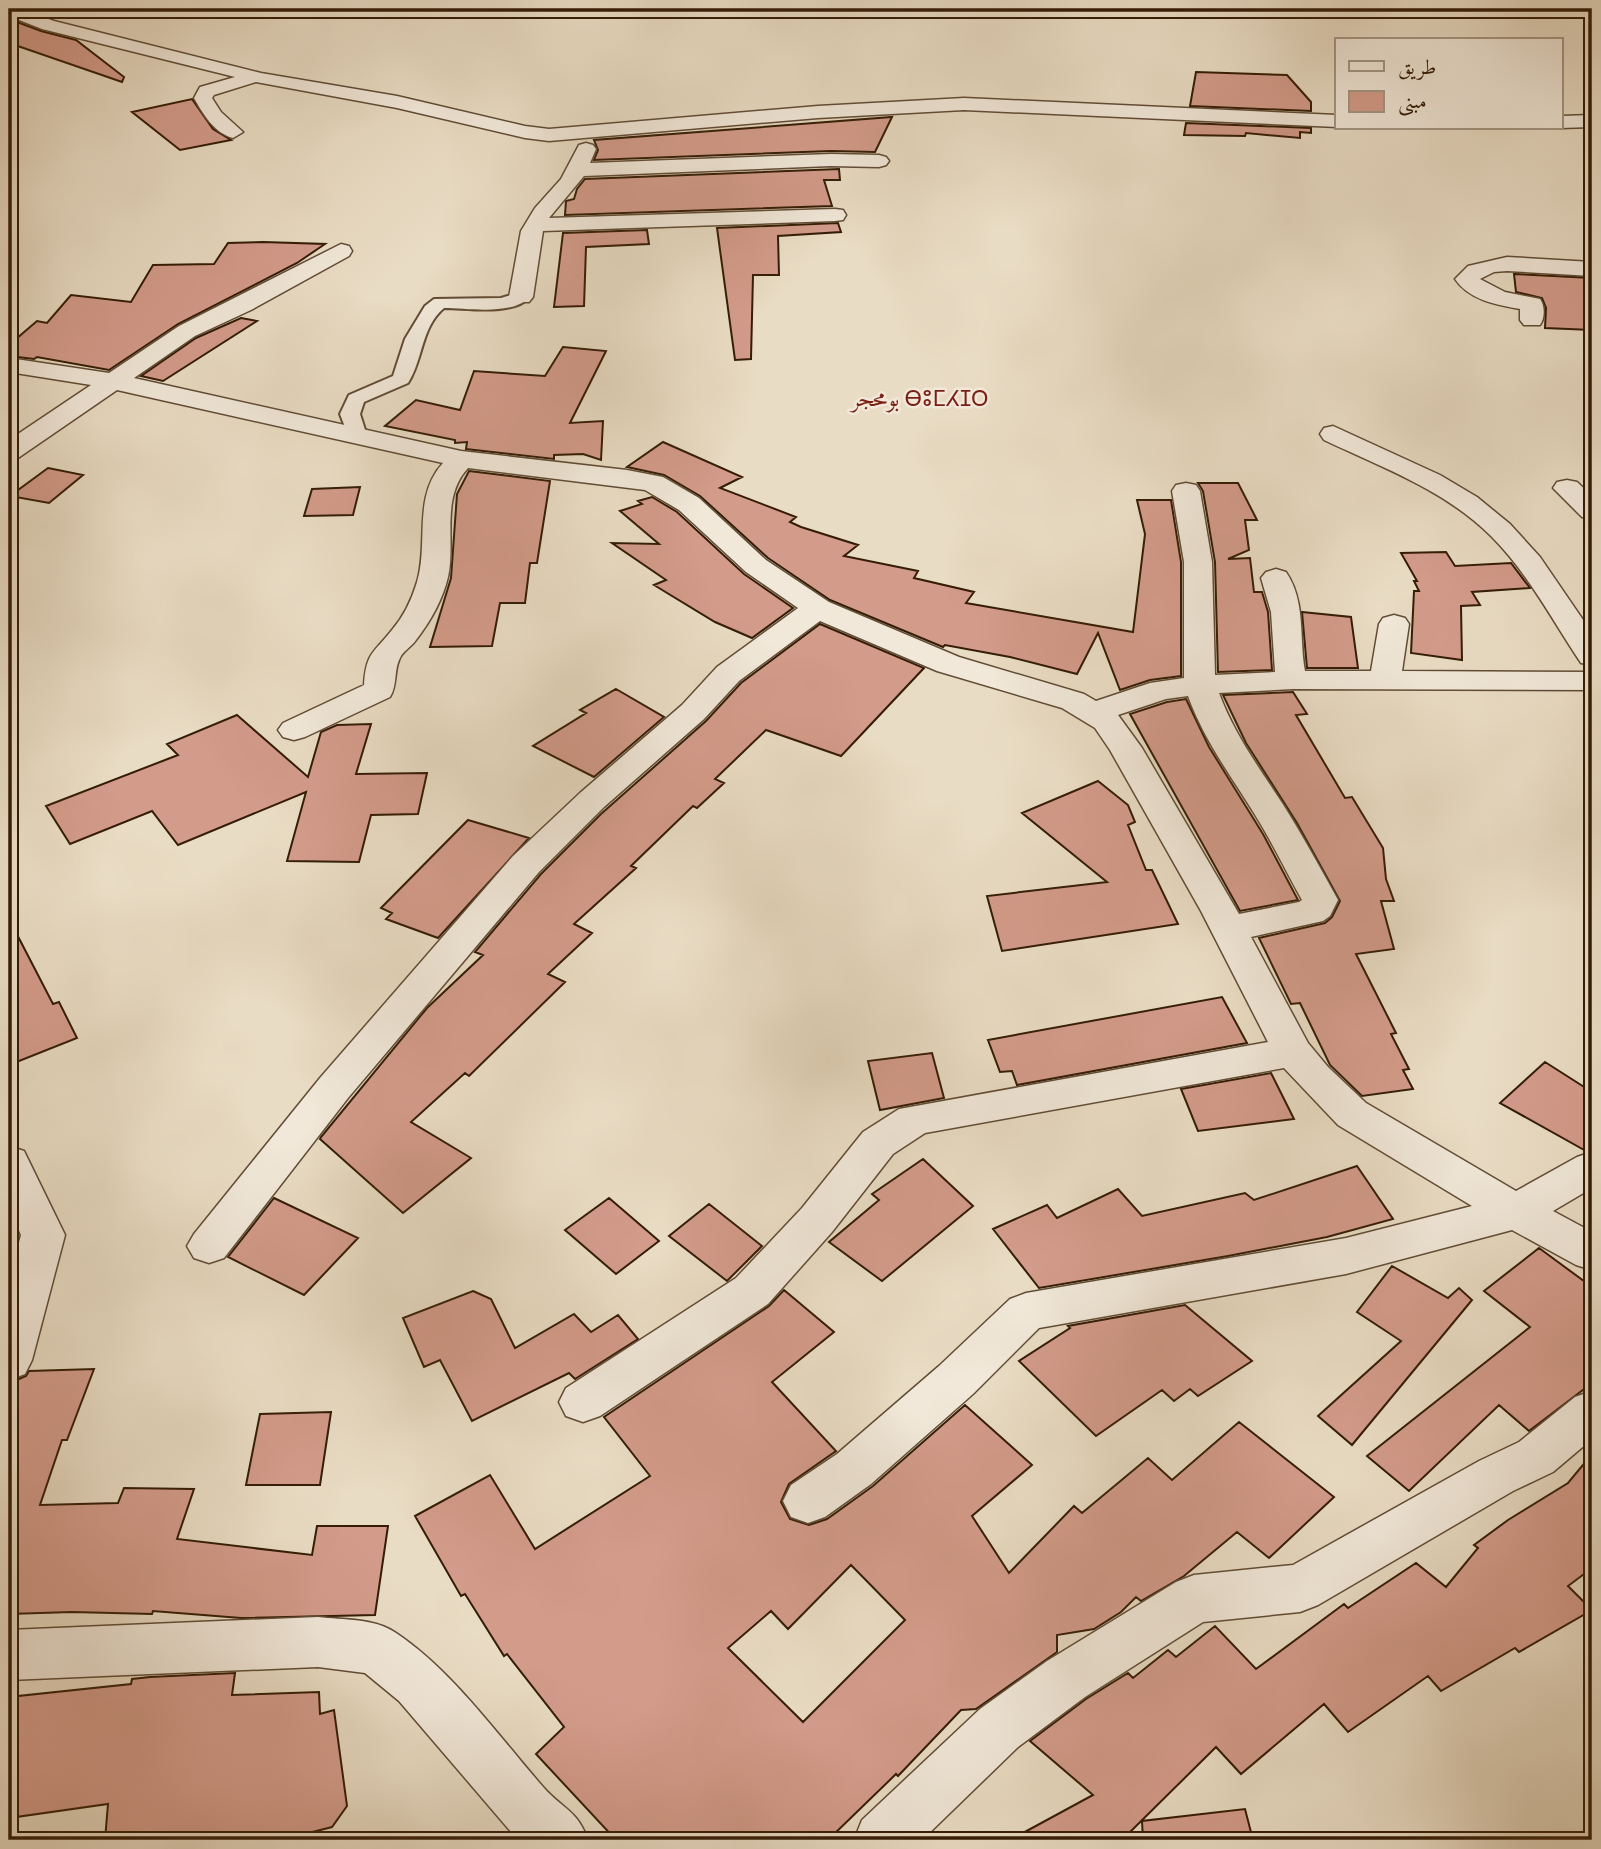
<svg xmlns="http://www.w3.org/2000/svg" width="1601" height="1849" font-family="'IM FELL DW Pica',Amiri,'Noto Sans Tifinagh',serif">
  <style>
    .building { fill: #d39b8a; stroke: #341c06; stroke-width: 2; fill-rule: evenodd }
    .lines { fill: none; stroke-linecap: round; stroke-linejoin: round }
    .pedestrian-casing { stroke: #614c36; stroke-width: 4 }
    .minor-casing { stroke: #614c36; stroke-width: 3 }
    .pedestrian { fill: #f1e8d9; fill-rule: evenodd }
    .minor { fill: #f1e8d9; fill-rule: evenodd }
    .labels { text-anchor: middle; dominant-baseline: central; stroke-width: 5; stroke-linejoin: round; paint-order: stroke }
    .far-quarter-label { font-size: 23px; fill: #7a1f14; stroke: #f1e8d9 }
  </style>
  <rect width="100%" height="100%" fill="#e9dcc4"/>
  <filter id="stains"><feTurbulence type="fractalNoise" baseFrequency=".00286" numOctaves="4"/><feColorMatrix values="0 0 0 0 .2 0 0 0 0 .09 0 0 0 0 .02 0 0 0 .5 -.17"/></filter>
  <radialGradient id="worn" r=".72"><stop offset=".6" stop-color="#630" stop-opacity="0"/><stop offset="1" stop-color="#630" stop-opacity=".3"/></radialGradient>
  <path class="building" d="M9,19L41,31L76,40L124,77L122,82L9,43Z
    M1196,72L1287,75L1311,102V111L1190,106Z
    M192,99L213,129L231,140L180,150L132,112Z
    M892,117L875,152L831,151L594,160L598,150L594,140Z
    M1186,123L1311,128V133L1300,132V138L1246,133L1245,136L1184,135Z
    M839,169L840,180H824L832,206L565,215L566,201L574,199L577,189L585,179Z
    M838,223L841,232L778,236L779,275H753L751,359L735,360L717,228Z
    M647,230L649,244L586,247L584,306L554,307L563,233Z
    M263,242L325,244L297,263L178,324L109,370L37,357L34,359L9,356V345L37,321L47,323L71,295L131,302L153,265L214,264L228,243Z
    M1514,274L1592,278V330L1545,328L1546,308L1542,298L1516,292Z
    M241,318L257,321L163,381L141,376L196,338Z
    M563,347L606,351L570,423L603,421L601,460L583,454L554,455V459L466,449L467,442L455,443V440L385,426L416,400L460,410L474,371L545,376Z
    M663,442L742,477L720,488L796,517L790,522L801,527L858,545L844,556L918,571L914,578L974,592L966,603L1133,632L1145,534L1137,500H1171L1181,562V676L1150,680L1120,690L1098,633L1077,674L1010,657L945,645L943,647L830,600L768,558L700,496L664,475L627,467Z
    M48,468L83,475L49,503L10,496Z
    M469,471L550,481L537,563H530L525,603H500L492,646L430,647L451,578L457,494Z
    M1198,483H1238L1257,520H1245L1249,550L1228,559L1250,558L1254,592H1262L1268,612L1272,670L1218,672L1215,562L1203,491Z
    M360,487L353,515L304,516L312,489Z
    M652,497L677,512L744,574L793,608L752,638L715,622L654,585L666,580L612,543L659,544L620,511L642,504L638,501Z
    M1446,552L1455,566L1511,563L1530,588L1472,592L1480,605L1461,606L1462,660L1411,653L1414,591H1419L1414,581H1417L1401,553Z
    M1302,612L1351,617L1358,668H1307Z
    M820,624L924,668L841,756L766,730L715,779L724,783L697,808L693,806L631,866L636,868L574,924L592,933L548,974L565,982L469,1076L465,1073L411,1122L471,1158L403,1213L320,1139L321,1137L427,1008L483,955L475,952L541,874L601,814L706,721L741,683Z
    M616,689L664,717L594,777L533,746L586,713L580,710Z
    M1293,692L1307,714L1296,715L1345,798L1352,797L1383,848L1386,879L1394,901H1381L1394,949L1356,954L1396,1033L1391,1034L1409,1069L1403,1070L1413,1089L1362,1096L1330,1065L1300,1003L1291,1004L1259,938L1325,923L1332,917L1340,901L1297,823L1246,743L1223,695Z
    M1186,699L1209,747L1263,834L1298,900L1240,911L1130,714L1167,702Z
    M237,715L308,777L321,732L337,725L371,724L356,774L427,773L418,814L371,815L359,862L287,861L306,792L178,845L152,811L70,844L46,806L178,755L167,744Z
    M1098,781L1128,805L1135,822L1128,825L1146,870H1152L1178,924L1002,951L987,896L1107,882L1022,813Z
    M468,820L529,838L438,938L386,919L392,913L381,908Z
    M9,919L53,1004L59,1002L77,1038L9,1065Z
    M1222,997L1247,1043L1017,1085L1012,1071L1000,1072L988,1040Z
    M932,1053L944,1098L880,1110L868,1061Z
    M1545,1062L1592,1092V1150L1586,1151L1500,1103Z
    M1271,1073L1294,1119L1198,1131L1181,1089Z
    M923,1159L973,1206L882,1281L829,1242L879,1200L872,1194Z
    M1357,1166L1393,1219L1327,1237L1228,1256L1039,1288L993,1229L1047,1205L1057,1218L1118,1189L1142,1216L1245,1193L1254,1200Z
    M274,1198L358,1238L304,1295L228,1257Z
    M609,1198L659,1241L616,1274L565,1230Z
    M709,1204L762,1246L727,1281L669,1236Z
    M1539,1248L1592,1287V1383L1529,1431L1499,1405L1409,1491L1367,1456L1530,1327L1484,1291Z
    M1392,1266L1448,1298L1459,1288L1472,1300L1352,1445L1318,1416L1401,1341L1357,1312Z
    M784,1290L834,1332L772,1382L836,1451L789,1484L781,1502L790,1519L809,1525L827,1519L873,1486L965,1405L1032,1465L972,1516L1009,1573L1074,1506L1082,1513L1148,1458L1172,1480L1239,1422L1334,1497L1269,1558L1237,1532L1184,1576L1141,1601L1136,1597L1121,1612L1094,1629L1057,1635V1652L976,1709L961,1710L898,1776L896,1774L828,1840H616L536,1754L564,1727L507,1654L504,1656L465,1594L461,1596L415,1516L490,1475L535,1549L650,1476L604,1417L769,1306ZM851,1565L905,1620L803,1722L728,1648L771,1611L788,1629Z
    M473,1291L491,1299L515,1348L574,1314L591,1332L618,1315L638,1339L575,1379L569,1373L472,1421L440,1360L424,1367L403,1318Z
    M1185,1305L1252,1361L1198,1396L1190,1389L1174,1401L1162,1390L1096,1436L1019,1361L1070,1328L1068,1326Z
    M94,1369L67,1440H62L40,1505L118,1503L124,1488L194,1489L177,1539L312,1555L317,1526H388L375,1615L241,1618L153,1611L152,1614L72,1612L9,1614V1392L12,1382L26,1376L29,1371Z
    M331,1412L320,1485H246L260,1414Z
    M1592,1454V1568L1568,1586L1592,1610L1519,1652L1515,1648L1441,1691L1428,1676L1348,1732L1324,1704L1241,1774L1216,1747L1122,1840H1010L1093,1795L1030,1741L1086,1699L1128,1673L1133,1678L1168,1650L1176,1657L1215,1626L1256,1669L1344,1604L1348,1608L1416,1563L1446,1587L1478,1548L1474,1545L1508,1520L1568,1483Z
    M235,1673L232,1695L319,1692L320,1714L334,1710L347,1806L332,1827L281,1840H105L108,1804L9,1818V1697L131,1684L132,1679L150,1677Z
    M1245,1809L1253,1840H1143L1142,1821Z"/>
  <g class="lines">
    <g class="pedestrian-casing">
      <path id="pedestrian" d="M521,292L530,297C512,316 468,308 444,308C421,327 423,360 408,383L364,402L360,414L367,436L364,440H350L340,414L349,395L393,376L405,339L425,306L434,299L501,298Z"/>
    </g>
    <g class="minor-casing">
      <path id="minor" d="M9,9H21L54,21L261,73L397,96L525,126L549,129L818,106L964,98L1337,115V127L964,110L818,118L549,141L525,138L397,108L256,82L214,95L212,98L221,112L243,132L233,138C214,133 203,114 194,98L200,87L235,77L42,29L9,16Z
        M1592,115V127L1561,128V116Z
        M586,143L593,145L596,149L590,163L831,154L879,155L886,157L889,161L886,165L879,167L831,166L584,176L549,218L835,209L843,210L846,215L843,220L835,221L543,231L533,297L529,302H513L509,297L521,231L535,208L561,179L579,145Z
        M341,244L349,246L352,251L349,256L251,310L195,336L134,378L461,451L627,470L663,477L699,498L766,560L829,602L959,657L1084,694L1096,701L1150,683L1184,678V562L1172,491L1176,485L1186,483L1196,485L1200,491L1212,562L1215,675L1275,672L1271,612L1261,578L1266,572L1276,569L1286,572C1306,601 1299,638 1305,671H1371L1379,624L1383,618L1394,615L1405,618L1409,624L1402,671L1592,672V690L1293,689L1219,693C1237,742 1269,780 1295,824C1310,849 1324,875 1338,900L1330,916L1323,921L1251,937L1308,1043L1328,1067L1366,1103L1516,1191L1577,1157L1592,1152V1188L1553,1211L1592,1232V1270L1576,1265L1512,1230L1346,1274L1039,1328L973,1394L871,1484L825,1517L808,1523L791,1517L783,1501L791,1485L837,1454L939,1366L1010,1299L1026,1293L1346,1238L1472,1206L1338,1125L1284,1068L925,1133L893,1154L832,1232L768,1304L600,1416L583,1422L566,1416L559,1402L566,1388L736,1278L802,1208L863,1132L899,1109L1268,1042L1201,911L1110,750L1095,728L1062,708L937,671L820,621L739,681L704,719L604,807L539,872L348,1098L224,1258L209,1263L194,1258L187,1246L194,1234L320,1078L513,856L580,793L682,705L717,667L798,608L746,572L679,510L645,490L468,468C440,498 456,542 448,577C443,599 430,622 416,640C412,646 405,650 401,656C393,669 398,685 390,697L305,737L294,740L283,737L278,730L283,723L364,685C366,652 374,653 392,630C404,616 412,599 417,582C429,543 412,497 443,463L117,390L18,458L9,460V440L91,385L9,372V358L109,373L179,326ZM1188,696C1205,743 1235,781 1260,823C1275,848 1288,875 1302,900L1299,902L1239,914L1142,748L1118,715L1166,699Z
        M1507,257L1592,262V276L1507,271L1494,272L1480,279L1505,292L1540,299C1545,306 1545,318 1540,325H1524L1520,320V309C1497,305 1469,300 1455,279L1468,266Z
        M1333,426L1440,475L1477,497L1510,524L1540,557L1592,633V665L1581,663C1552,620 1528,573 1491,536C1445,490 1381,467 1324,440L1320,434L1324,428Z
        M1567,480L1577,482L1592,496V519L1582,517L1553,488L1557,482Z
        M9,1146L24,1151L65,1235L32,1360L25,1374L9,1380V1279L21,1235L9,1208Z
        M1592,1391V1439L1553,1472L1513,1491L1318,1605L1300,1612L1203,1622L1085,1697L1018,1747L922,1840H854L862,1820L980,1709L1047,1661L1176,1582L1194,1575L1293,1565L1479,1461L1519,1442L1575,1397Z
        M318,1617C343,1620 375,1618 396,1633C453,1671 499,1737 544,1788C564,1810 577,1810 588,1840H518L399,1701L365,1673L318,1667L9,1680V1630Z"/>
    </g>
    <use href="#pedestrian" class="pedestrian"/>
    <use href="#minor" class="minor"/>
  </g>
  <g class="labels">
    <g class="far-quarter-label">
      <text x="920" y="399">بومحجر ⴱⵓⵎⵃⵊⵔ</text>
    </g>
  </g>
  <rect width="1601" height="1849" fill="none" stroke="#e9dcc4" stroke-width="35"/>
  <rect x="10" y="10" width="1580" height="1828" fill="none" stroke="#341c06" stroke-width="3.5"/>
  <rect x="18" y="18" width="1566" height="1814" fill="none" stroke="#341c06" stroke-width="2"/>
  <rect x="1335" y="38" width="228" height="91" fill="#f1e8d9" stroke="#a59685" stroke-width="2"/>
  <rect x="1349" y="61" width="35" height="10" fill="#f1e8d9" stroke="#a59685" stroke-width="2"/>
  <text x="1398" y="74" font-size="21" fill="#341c06">طريق</text>
  <rect x="1349" y="91" width="35" height="21" fill="#d39b8a" stroke="#a59685" stroke-width="2"/>
  <text x="1398" y="108" font-size="21" fill="#341c06">مبنى</text>
  <rect width="100%" height="100%" filter="url(#stains)"/>
  <rect width="100%" height="100%" fill="url(#worn)"/>
</svg>
